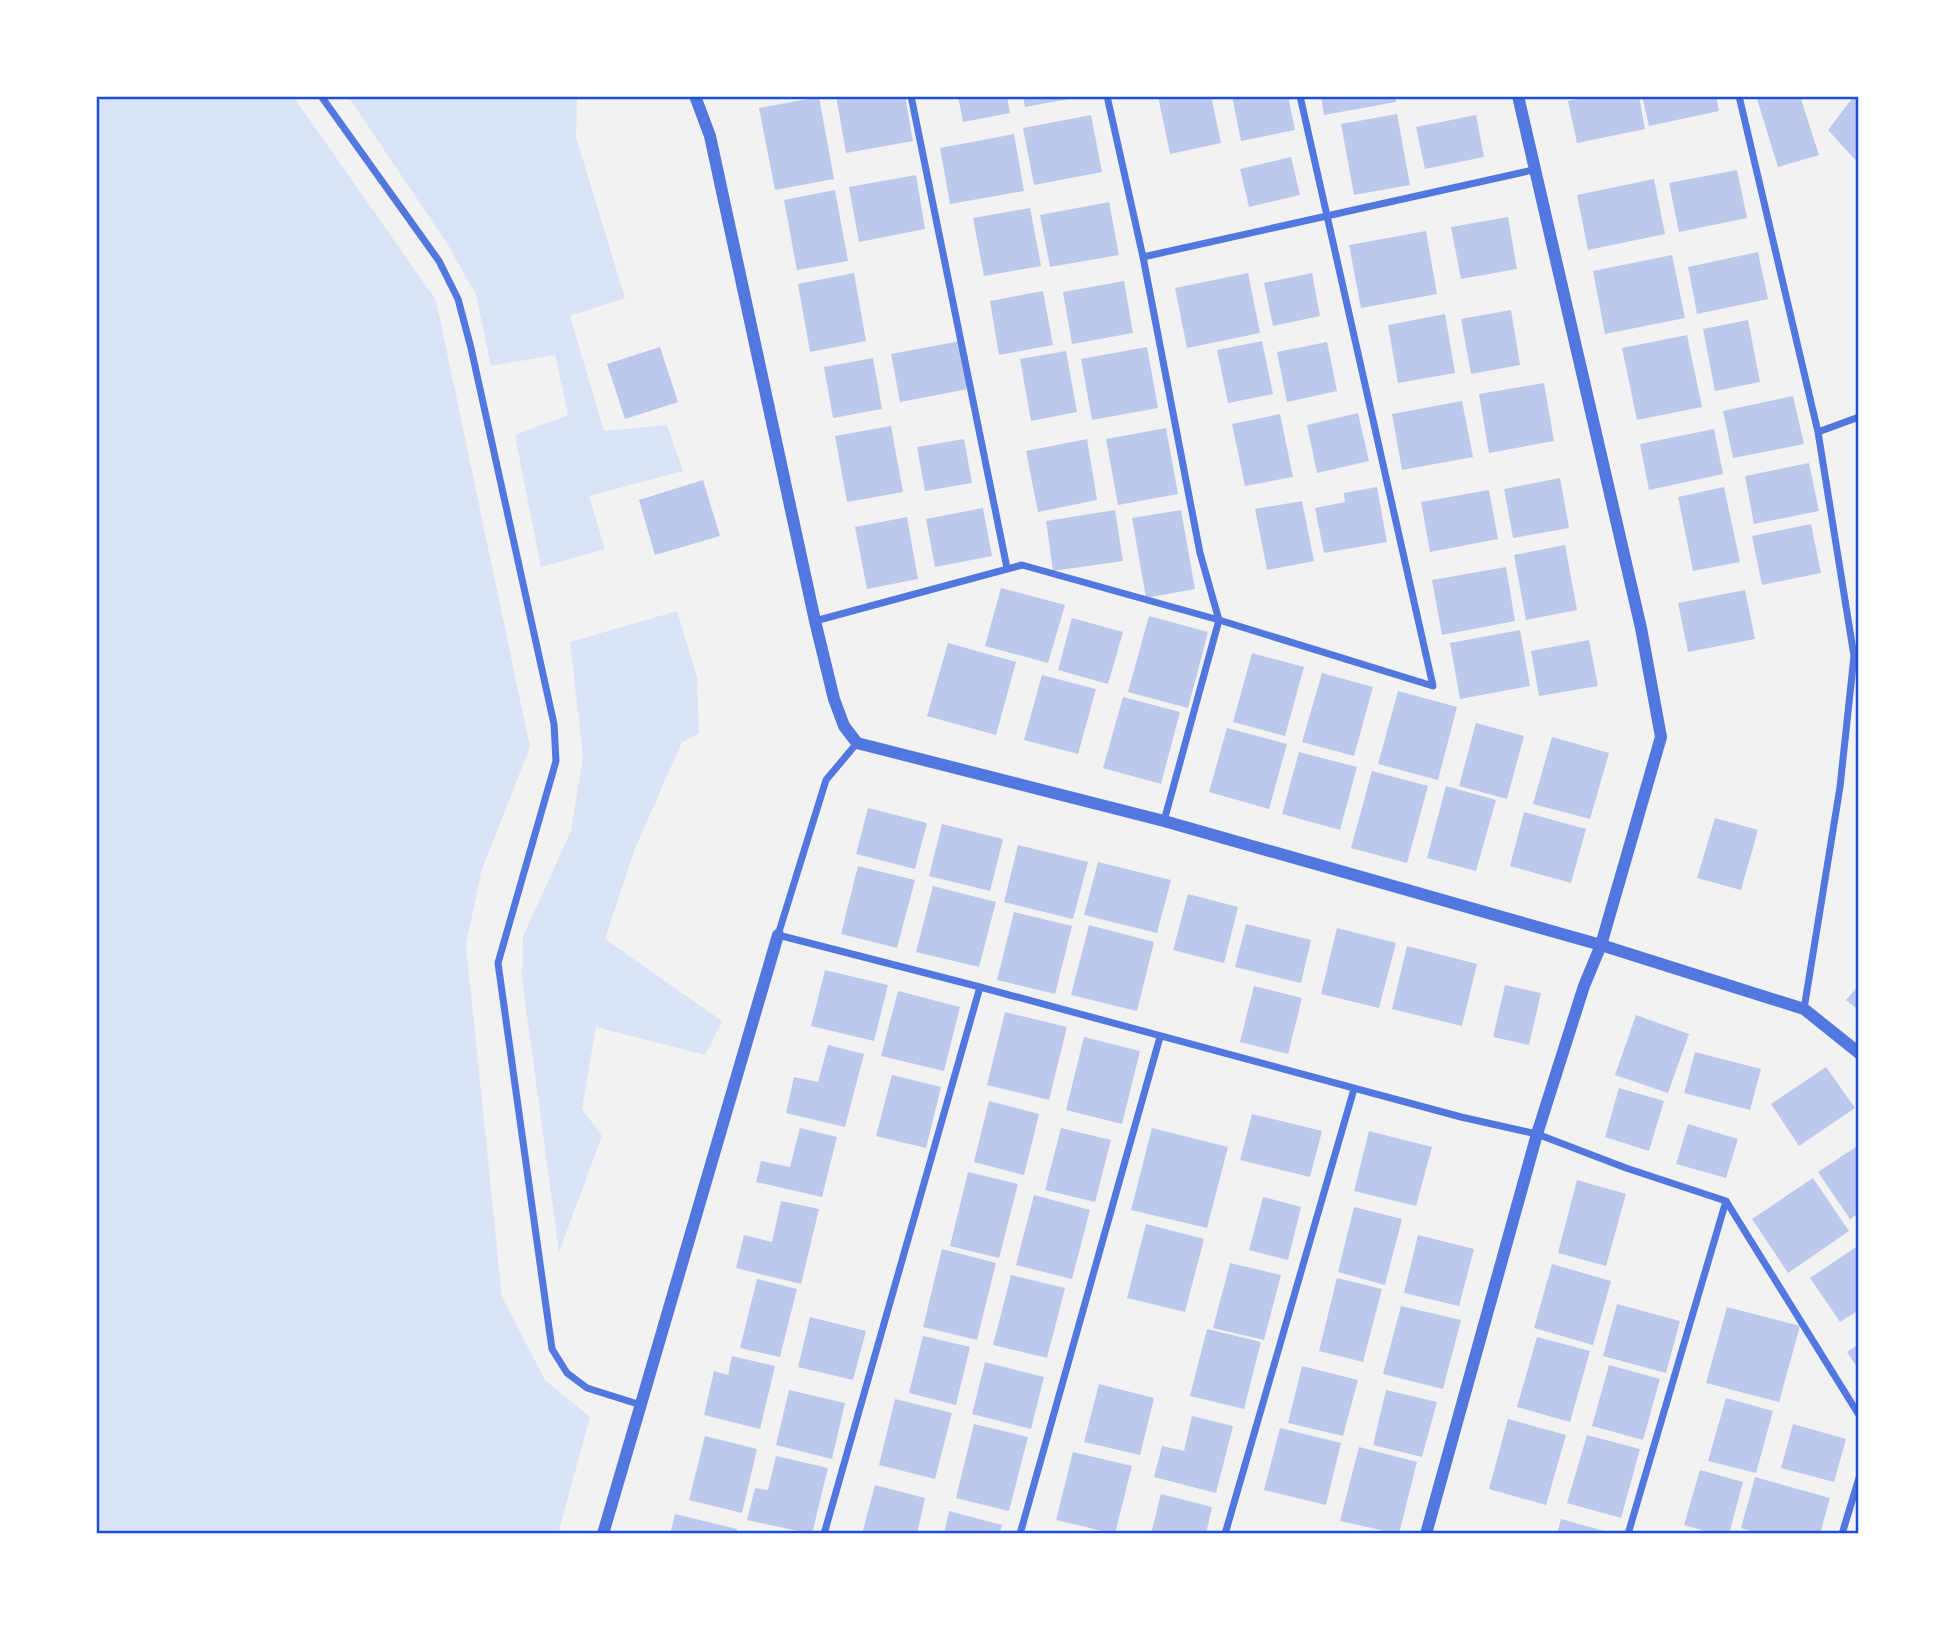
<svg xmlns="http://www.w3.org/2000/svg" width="1955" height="1630" font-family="'Sofia Sans Condensed',sans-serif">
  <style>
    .green { fill: #dbe4f7 }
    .building { fill: #bdc9ec }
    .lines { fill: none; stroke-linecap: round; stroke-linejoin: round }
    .minor { stroke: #5277de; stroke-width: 7 }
    .tertiary { stroke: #5277de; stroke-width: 12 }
    .neatline { fill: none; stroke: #1d4ed8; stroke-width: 2.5 }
  </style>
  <rect width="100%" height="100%" fill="#f2f2f2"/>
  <path class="green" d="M96,96H293L436,300L530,747L481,872L466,945L502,1297L545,1380L590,1417L558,1534H96Z
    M348,96H577L576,137L625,298L570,316L604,431L667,425L683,471L589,496L605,549L541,567L515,435L568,415L555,355L491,366L476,295L448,245Z
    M677,611L697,677L699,734L682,742L634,851L605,939L722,1021L705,1055L596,1027L582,1109L602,1136L559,1252L522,979L523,936L571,831L583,757L570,642Z"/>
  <path class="building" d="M836,96H905L913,141L846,153Z
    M958,96H1007L1010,113L963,122Z
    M1023,96H1075V98L1025,107Z
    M1158,96H1211L1221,143L1170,154Z
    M1232,96H1288L1295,130L1241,141Z
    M1321,96H1395L1396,102L1324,115Z
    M1592,96H1639L1645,129L1577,143L1568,101Z
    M1642,96H1716L1719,111L1649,126Z
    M1756,96H1800L1819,155L1778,167Z
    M1854,96L1859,99V164L1828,130Z
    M819,97L834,179L775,190L759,108Z
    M1397,114L1410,185L1354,195L1341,124Z
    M1091,115L1102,172L1034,185L1023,128Z
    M1476,115L1484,157L1425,169L1416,127Z
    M1014,134L1024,191L950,204L940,148Z
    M1291,157L1300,195L1249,207L1240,169Z
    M1737,170L1747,218L1679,232L1669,183Z
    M916,175L925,229L859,242L849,187Z
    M1654,179L1665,234L1588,250L1577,195Z
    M835,190L848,261L797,270L784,200Z
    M1109,202L1119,255L1050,267L1040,215Z
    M1030,208L1041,266L984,276L973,218Z
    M1508,217L1517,269L1461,279L1451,227Z
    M1426,231L1437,294L1361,308L1349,245Z
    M1758,252L1768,299L1697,314L1688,267Z
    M1672,255L1685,318L1605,334L1593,271Z
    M854,273L866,341L810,352L798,284Z
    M1248,273L1260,333L1187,348L1175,288Z
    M1312,273L1320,316L1273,326L1264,283Z
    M1124,281L1133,333L1072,344L1063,292Z
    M1043,291L1053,345L999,355L990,301Z
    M1511,310L1520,365L1471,374L1461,319Z
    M1445,314L1455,373L1398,383L1388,325Z
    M1748,320L1760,382L1715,391L1703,329Z
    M1687,335L1702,407L1637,420L1622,348Z
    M960,341L968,389L900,402L891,354Z
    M1262,341L1273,394L1228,403L1217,350Z
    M1327,342L1337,391L1287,402L1277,352Z
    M660,347L678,402L625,419L607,364Z
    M1147,347L1158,408L1092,420L1081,359Z
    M1066,351L1077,412L1031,421L1020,359Z
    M873,358L882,409L833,418L824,367Z
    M1544,383L1554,441L1489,453L1479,394Z
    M1793,396L1804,444L1733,458L1723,411Z
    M1462,401L1473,457L1402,470L1392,414Z
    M1358,413L1369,461L1317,473L1307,425Z
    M1280,414L1293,477L1245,486L1232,424Z
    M891,426L903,492L847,502L835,436Z
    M1166,428L1178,494L1118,505L1106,439Z
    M1714,429L1723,474L1649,490L1640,444Z
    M964,439L972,483L925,491L917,447Z
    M1087,439L1097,500L1038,512L1026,451Z
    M1809,463L1819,511L1754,524L1745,476Z
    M1560,478L1569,528L1513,538L1504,489Z
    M703,480L720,536L655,555L639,500Z
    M1377,487L1387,542L1324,553L1315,508L1345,502L1344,493Z
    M1724,487L1740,562L1693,571L1678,497Z
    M1489,490L1498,539L1430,552L1421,502Z
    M1302,501L1314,561L1267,570L1255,509Z
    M983,508L992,556L935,567L926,519Z
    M1115,510L1123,561L1053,571L1046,521Z
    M1181,510L1195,589L1146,598L1132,518Z
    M907,517L918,579L867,589L855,527Z
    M1811,524L1821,573L1762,585L1752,536Z
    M1565,545L1577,610L1526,620L1514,555Z
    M1506,567L1515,621L1442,635L1432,580Z
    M1001,588L1065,605L1048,663L985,646Z
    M1745,590L1755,639L1688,652L1678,603Z
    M1149,616L1208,632L1188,708L1128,692Z
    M1072,618L1123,632L1108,684L1058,670Z
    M1520,630L1530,686L1460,699L1450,643Z
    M1589,640L1598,686L1539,696L1531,651Z
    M948,643L1016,662L996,735L927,716Z
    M1252,653L1304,667L1285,736L1233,722Z
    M1322,673L1373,687L1354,756L1302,742Z
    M1042,675L1096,689L1078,754L1024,740Z
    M1398,691L1457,707L1438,780L1378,764Z
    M1123,697L1180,712L1161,784L1103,768Z
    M1476,723L1524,736L1507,799L1459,786Z
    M1227,728L1287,744L1269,809L1209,792Z
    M1552,737L1609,753L1590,819L1533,804Z
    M1299,752L1357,767L1340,830L1282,814Z
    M1372,771L1428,786L1407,863L1351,848Z
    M1446,786L1496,800L1476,871L1427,858Z
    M868,808L927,823L915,869L856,854Z
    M1524,812L1586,829L1571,883L1510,866Z
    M1715,818L1758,830L1741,890L1697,878Z
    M942,824L1003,839L990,891L929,876Z
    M1018,845L1088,862L1073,919L1004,902Z
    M1098,862L1171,880L1157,933L1084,915Z
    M858,866L915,880L897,948L841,934Z
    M933,886L996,902L979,967L916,952Z
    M1188,894L1238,907L1224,963L1173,950Z
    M1014,912L1072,926L1055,994L997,980Z
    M1246,924L1311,940L1301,983L1235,967Z
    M1089,925L1154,942L1137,1011L1071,995Z
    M1337,928L1396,943L1379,1008L1321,994Z
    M1407,946L1477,964L1462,1026L1392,1009Z
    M825,970L888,985L874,1041L811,1026Z
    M1505,985L1541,993L1529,1045L1493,1037Z
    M1859,985V1010L1846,1000Z
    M1254,986L1302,998L1288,1054L1240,1042Z
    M898,991L960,1007L944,1071L881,1056Z
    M1005,1012L1067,1027L1049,1100L987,1085Z
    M1636,1015L1689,1034L1668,1093L1615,1075Z
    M1084,1037L1140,1051L1122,1124L1066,1110Z
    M828,1045L864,1054L845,1127L786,1113L794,1077L818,1082Z
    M1695,1052L1761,1069L1750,1110L1684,1093Z
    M1826,1067L1855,1108L1799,1146L1771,1104Z
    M892,1075L941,1087L926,1148L876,1136Z
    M1619,1088L1664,1101L1649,1151L1605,1137Z
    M989,1101L1039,1114L1024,1175L974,1162Z
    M1252,1114L1322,1131L1310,1177L1240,1160Z
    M1688,1124L1738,1139L1726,1178L1676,1164Z
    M800,1128L837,1137L822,1197L756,1182L761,1161L790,1167Z
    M1061,1128L1111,1140L1095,1202L1045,1190Z
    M1152,1128L1228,1147L1207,1228L1131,1210Z
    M1369,1131L1432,1147L1416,1206L1354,1191Z
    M1859,1145V1213L1850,1219L1818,1172Z
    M968,1172L1018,1184L999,1258L950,1246Z
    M1813,1178L1849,1231L1788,1273L1752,1219Z
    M1577,1180L1626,1194L1606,1266L1558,1253Z
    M1034,1195L1090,1210L1072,1279L1016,1265Z
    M1263,1197L1301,1207L1288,1260L1249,1250Z
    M781,1201L819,1209L801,1284L736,1268L744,1235L772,1242Z
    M1354,1207L1402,1219L1385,1285L1338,1272Z
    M1146,1224L1204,1239L1185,1312L1127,1298Z
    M1418,1235L1474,1249L1459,1306L1404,1293Z
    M1856,1247L1859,1251V1310L1840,1322L1810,1278Z
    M942,1249L996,1263L977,1340L923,1327Z
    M1230,1263L1281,1275L1264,1340L1213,1328Z
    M1552,1264L1611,1281L1593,1345L1534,1328Z
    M1011,1275L1065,1288L1047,1358L993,1345Z
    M1337,1278L1382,1289L1363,1362L1319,1351Z
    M757,1279L797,1289L780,1357L740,1348Z
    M1617,1304L1680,1321L1666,1373L1603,1356Z
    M1401,1306L1461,1320L1443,1389L1383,1374Z
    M1727,1307L1800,1326L1779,1402L1706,1383Z
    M810,1317L866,1331L853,1380L798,1367Z
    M1207,1329L1261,1342L1244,1409L1190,1396Z
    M923,1336L970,1347L956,1405L909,1393Z
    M1537,1337L1590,1351L1570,1422L1517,1407Z
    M1859,1344V1370L1847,1352Z
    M732,1356L775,1366L760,1429L704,1415L714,1371L728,1375Z
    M985,1362L1044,1377L1031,1429L972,1414Z
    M1609,1365L1660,1379L1643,1440L1592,1426Z
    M1302,1366L1358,1380L1343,1436L1288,1423Z
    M1099,1384L1154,1398L1140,1455L1084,1442Z
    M789,1390L845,1403L832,1459L776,1445Z
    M1386,1390L1437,1402L1422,1457L1373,1445Z
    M1726,1398L1773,1411L1756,1473L1708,1461Z
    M895,1399L952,1413L935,1479L879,1465Z
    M1192,1416L1233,1426L1216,1493L1154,1477L1162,1446L1184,1451Z
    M1508,1419L1566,1435L1546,1505L1489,1489Z
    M974,1424L1028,1437L1009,1511L956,1498Z
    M1793,1424L1846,1439L1834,1482L1781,1468Z
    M1280,1428L1341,1443L1326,1505L1264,1490Z
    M1587,1435L1640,1449L1621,1518L1567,1503Z
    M705,1436L757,1449L742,1513L689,1500Z
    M1359,1447L1417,1462L1399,1534L1340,1521Z
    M1073,1452L1132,1466L1115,1534L1056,1520Z
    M776,1456L828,1468L812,1534L747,1520L755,1488L768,1490Z
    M1700,1470L1743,1482L1729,1534H1715L1684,1525Z
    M1755,1477L1830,1498L1820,1534H1762L1741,1528Z
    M875,1485L925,1498L917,1534H862Z
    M1161,1494L1212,1507L1206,1534H1151Z
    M949,1511L1002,1525L999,1534H944Z
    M675,1514L737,1529L736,1534H670Z
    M1561,1519L1611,1533V1534H1557Z"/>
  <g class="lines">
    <path class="minor" d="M321,96L439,261L458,299L471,348L554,724L556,761L498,963L552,1349L567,1373L587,1388L641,1405
      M911,96L1007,568
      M1107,96L1143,257L1200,553L1219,620L1164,821
      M1739,96L1818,432L1854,656L1840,787L1804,1009
      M1143,257L1533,170
      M1818,432L1859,417
      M815,621L1022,565L1219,620L1433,686L1300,96
      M857,743L826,780L778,935L980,987L1461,1117L1537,1134L1626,1168L1726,1201L1859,1415
      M824,1534L980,987
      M1020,1534L1160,1037
      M1225,1534L1354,1089
      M1628,1534L1726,1201
      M1842,1534L1859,1478"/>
    <path class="tertiary" d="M695,96L710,136L815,621L834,699L844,726L857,743L1164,821L1601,945L1804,1009L1859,1053
      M603,1534L778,935
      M1426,1534L1537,1134L1584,986L1601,945L1661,737L1641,628L1518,96"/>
  </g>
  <rect width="1955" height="1630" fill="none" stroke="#ffffff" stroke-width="196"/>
  <rect x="98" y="98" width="1759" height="1434" class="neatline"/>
</svg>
